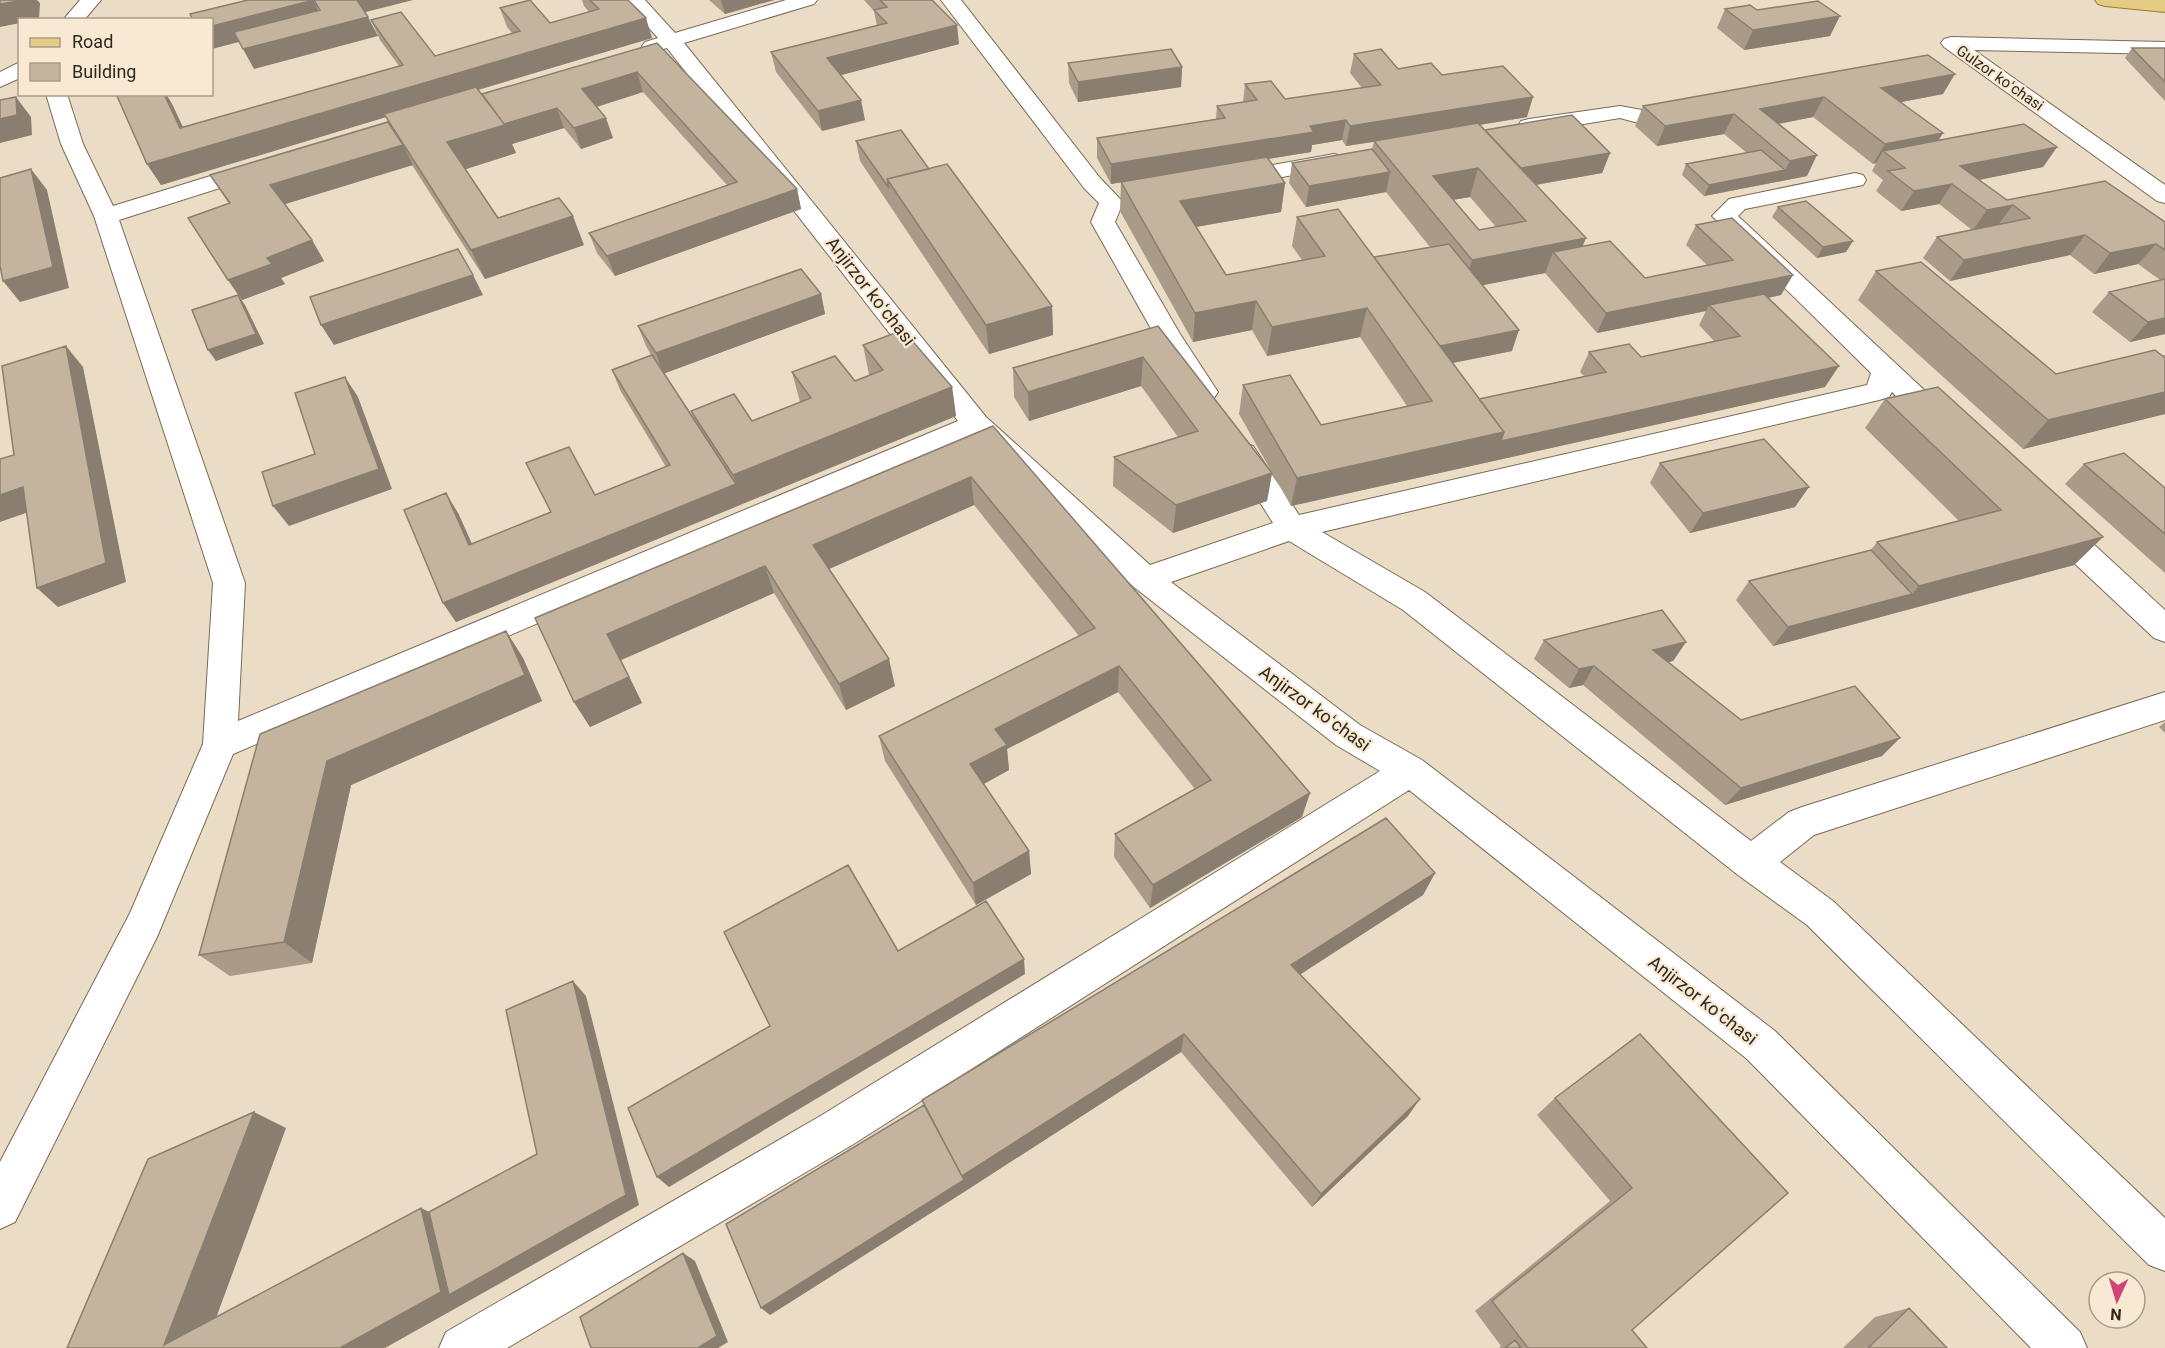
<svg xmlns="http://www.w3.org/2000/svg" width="2165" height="1348" font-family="Roboto,sans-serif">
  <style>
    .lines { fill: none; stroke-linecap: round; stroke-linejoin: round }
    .minor-casing { stroke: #796b57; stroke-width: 2 }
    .tertiary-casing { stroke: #796b57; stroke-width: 2 }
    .primary-casing { stroke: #997c2b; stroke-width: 2 }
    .minor { fill: #fff; fill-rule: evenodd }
    .tertiary { fill: #fff; fill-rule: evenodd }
    .primary { fill: #e4cc84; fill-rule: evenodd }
    .wall { fill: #a99b88; fill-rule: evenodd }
    .shaded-wall { fill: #897e6f }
    .building { fill: #c4b49e; stroke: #897e6f; stroke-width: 1.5; fill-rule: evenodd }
    .labels { text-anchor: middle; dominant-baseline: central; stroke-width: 4.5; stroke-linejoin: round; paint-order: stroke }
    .far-street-label { font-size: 15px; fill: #2e281f; stroke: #f9e9d2 }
    .street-label { font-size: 18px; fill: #2e281f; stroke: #f9e9d2 }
  </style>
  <rect width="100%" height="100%" fill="#ebdcc5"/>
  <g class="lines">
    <g class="minor-casing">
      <path id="minor" d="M624,0H645L675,33L786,0H817L814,4L684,43L986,417L1150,565L1273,523L1229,453L1233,446L1243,443L1253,446L1299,515L1867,385L1871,373L1712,216L1729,199L1855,173L1863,175L1866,180L1863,185L1745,209L1738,216L1953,417L1957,424L1953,431C1929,438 1908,408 1892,392L1889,397L1879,400L1322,532L1425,592L1751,841L1789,812L1802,807L2165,692V720L1814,835L1780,862L1833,901L2165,1218V1271L2149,1265L1807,925L1738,875L1403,610L1289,541L1171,582L1360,725L1422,760L1775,1031L2080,1332L2087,1348H2031L1747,1059L1409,790L852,1145L507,1348H439L446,1332L822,1115L1380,771L1336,745L1134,587L972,437L233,754L157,937L15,1222L0,1229V1162L130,913L203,744L213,583L94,216L61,144L46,94H67L83,144L113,206L256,162L264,164L267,169L264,174L119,220L245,583L238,721L958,421L667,48L652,52L645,50L642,46L645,42L658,38Z
        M941,0H961L1100,178L1123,202L1115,222L1180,334L1218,392L1214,398L1204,401L1194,398L1154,334L1091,222L1099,203L1084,188Z
        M1951,37L2165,42V54L1974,50L2165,185V203L2157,201L1944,47L1941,43L1944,39Z
        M1682,104L1690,105L1693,110L1690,115L1642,124L1620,118L1529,133L1521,131L1518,126L1521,121L1529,119L1620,106L1642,110Z
        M1334,154L1342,156L1345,161L1342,166L1234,186L1226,184L1223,179L1226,174L1234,172Z
        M2052,513L2063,516L2165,610V642L2154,638L2041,532L2037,524L2041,516Z"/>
    </g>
    <g class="tertiary-casing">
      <path id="tertiary" d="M80,0H101L84,20H63Z
        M20,62V78L0,87V72Z"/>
    </g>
    <g class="primary-casing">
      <path id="primary" d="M2095,0H2165V12L2105,6L2098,4Z"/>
    </g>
    <use href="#minor" class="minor"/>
    <use href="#tertiary" class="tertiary"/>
    <use href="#primary" class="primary"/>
  </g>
  <path class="wall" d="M582,0H628L652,38L478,90L482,94L657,43L797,189L801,209L615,276L597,253L589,233L727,185L643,92L597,107L613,138L581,149L564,128L512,144L516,153L465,169L498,218L584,245L485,279L412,165L285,204L312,240L324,261L281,278L285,284L242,300L228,280L229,204L210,175L388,122L386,117L161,185L147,164L123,94H166L172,104L183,127L399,66L380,40L371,20L435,56L513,34L507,27L500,8L550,23L589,12L584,6Z
    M709,0H774L725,14Z
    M864,0H932L959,44L841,75L865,120L822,131L776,72L771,52L877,26L874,11Z
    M1725,9L1757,10L1830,36L1744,50L1717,28Z
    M2132,48H2165V101L2125,58Z
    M1354,54L1398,69L1442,75L1527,117L1480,125L1485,130L1610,153L1602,173L1536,185L1582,247L1645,278L1707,265L1686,245L1696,225L1781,295L1768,298L1825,387L1291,506L1239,414L1243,385L1321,425L1407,406L1360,337L1267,356L1252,330L1193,342L1120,211L1121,182L1111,184L1097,158V138L1216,119L1217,106L1243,102L1245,84L1285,99L1362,88L1350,73ZM1342,140L1346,146L1374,142L1372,149L1292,163L1289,183L1306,207L1386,192L1430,247L1374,257L1297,217L1292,246L1302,260L1226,275L1196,227L1281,212L1285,183L1268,159L1311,152L1312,145ZM1470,197L1496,227L1479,230L1453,200ZM1545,273L1597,333L1706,311L1699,325L1714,341L1641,357L1589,352L1580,372L1584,376L1479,399L1453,363L1512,351L1483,285Z
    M1928,55L1943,94L1901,102L1938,141L2057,147L2043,167L1979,180L2007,200L2165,222V334L2130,342L2092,312L2109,292L2160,280L2138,264L2094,274L2070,255L1950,281L1923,258L1937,237L1972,230L1939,204L1901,211L1876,191L1883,180L1872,171L1876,163L1873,164L1813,117L1779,124L1807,176L1704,196L1682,175L1686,164L1747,153L1724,134L1657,146L1635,126L1643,106Z
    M1068,63L1182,67L1181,87L1078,102L1069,83Z
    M856,141L929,169L1052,306L1053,335L989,354L860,161Z
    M1778,207L1846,252L1817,258L1772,217Z
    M1876,271L2056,374L2165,355V414L2023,449L1858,300Z
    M821,294L825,314L664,373L694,418L691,411L752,421L800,402L792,372L855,381L869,375L863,345L952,387L956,416L456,622L443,603L458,513L472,544L666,467L620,390L612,370L651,355L646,346L638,326Z
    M1158,326L1272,473L1267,501L1173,533L1113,486L1114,457L1178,437L1141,386L1029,421L1014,397L1013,368Z
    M1885,399L2103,537L2074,565L1773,646L1736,600L1749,581L1871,550L1877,542L1959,521L1865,428Z
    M993,426L1302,817L1150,908L1114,857L1115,834L1195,789L1118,692L1007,749L1009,770L984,784L1029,851L1031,874L976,905L885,761L879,736L1079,636L974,505L829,569L895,686L846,710L774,593L621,660L642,703L590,727L574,702L535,618Z
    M1660,463L1795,507L1690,533L1650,483Z
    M2084,464L2165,488V573L2065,484Z
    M506,631L523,658L542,701L351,785L312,963L230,976L199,955L260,734Z
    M1544,640L1686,642L1673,661L1668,662L1741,720L1882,756L1725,805L1583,685L1569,688L1534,659Z
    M2165,722V733L2159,727Z
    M1435,873L1423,895L1300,974L1408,1116L1312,1207L1181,1052L967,1190L770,1315L924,1105L922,1100Z
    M1640,1034L1632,1330L1647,1348H1499L1501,1346L1475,1311L1610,1201L1537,1115L1555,1098Z
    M1909,1308L1947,1348H1843L1875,1317Z"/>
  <path class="shaded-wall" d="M24,0H37L40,3L39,19L20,20V23L0,27V4Z
    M314,0L323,20L212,49V26Z
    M355,0H413L362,13Z
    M721,0H774L725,14Z
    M1840,16L1830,36L1744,50L1753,30Z
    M368,17L378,36L254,69L243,49Z
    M646,18L652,38L386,117L384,114L386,117L161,185L147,164Z
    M957,25L959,44L830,78L827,58Z
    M1182,67L1181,87L1078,102V82Z
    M637,72L643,92L589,109L582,89Z
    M1955,74L1943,94L1870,108L1881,88Z
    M164,94H166L172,104L193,149L180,128Z
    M16,97L31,117L32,135L0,143V119Z
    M1533,97L1527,117L1346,146L1350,126Z
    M1824,97L1813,117L1751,129L1760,109Z
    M861,100L865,120L822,131L818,111Z
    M557,108L564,128L512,144L516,153L460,171L447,142Z
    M1734,114L1724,134L1657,146L1665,126Z
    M606,118L613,138L581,149L574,128Z
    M1346,120L1342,140L1312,145L1311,152L1111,184V164L1310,126Z
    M1943,133L1931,153L1883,151L1876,163L1873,164L1885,144Z
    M403,145L413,165L282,205L270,185Z
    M2057,147L2043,167L1953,185L1952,184L1939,204L1901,211L1914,191L1960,166Z
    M1610,153L1602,173L1505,190L1511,170Z
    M1817,155L1807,176L1704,196L1709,185L1785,170L1790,161Z
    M1478,168L1470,197L1426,204L1433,176Z
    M31,169L47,190L69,288L20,302L3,281Z
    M1390,172L1386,192L1306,207L1309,186Z
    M1285,183L1281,212L1178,230L1180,201Z
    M797,189L801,209L615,276L607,256Z
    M2013,205L1998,225L1973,230L1987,210Z
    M573,216L584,245L485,279L471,250Z
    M2085,235L2070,255L1950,281L1964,260Z
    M1586,238L1574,267L1553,252L1545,273L1463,289L1472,260Z
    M312,240L324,261L281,278L285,284L242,300L228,280L267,258Z
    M1853,241L1846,252L1817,258L1823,247Z
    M2156,244L2138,264L2094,274L2110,253Z
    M473,275L483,295L334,345L321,325Z
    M1793,275L1781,295L1714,309L1709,305L1706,311L1597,333L1606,313Z
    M821,294L825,314L663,374L656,353Z
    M238,295L245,305L264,344L216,361L208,350Z
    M1256,301L1252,330L1193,342L1195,313Z
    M1052,306L1053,335L989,354L986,325Z
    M1367,308L1360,337L1267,356L1272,327Z
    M2165,318V334L2130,342L2148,322Z
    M1519,330L1512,351L1427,368L1433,348Z
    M66,346L83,367L126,582L58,607L37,588Z
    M1143,357L1141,386L1029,421L1028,392Z
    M1839,366L1825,387L1291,506L1297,478L1504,432Z
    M345,377L358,397L392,489L289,526L273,506L379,469Z
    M952,387L956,416L456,622L443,603L736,484L733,475Z
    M2165,392V414L2023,449L2048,420Z
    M1272,473L1267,501L1173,533L1176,505Z
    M971,477L974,505L820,573L813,545Z
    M23,487L43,507L0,522V495Z
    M1809,487L1795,507L1690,533L1703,513Z
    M446,493L458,513L481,564L469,545Z
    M2103,537L2074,565L1895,613L1919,586Z
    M765,566L774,593L621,660L642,703L590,727L574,702L607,634Z
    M1912,594L1895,613L1773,646L1788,627Z
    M506,631L523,658L542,701L351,785L312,963L284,942L327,761Z
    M1686,642L1673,661L1641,669L1653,650Z
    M889,659L895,686L846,710L839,684Z
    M1119,666L1118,692L1007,749L1009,770L974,789L970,764L995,729Z
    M1594,666L1583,685L1569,688L1579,669Z
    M1900,738L1882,756L1725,805L1741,788Z
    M1310,793L1302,817L1150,908L1153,885Z
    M1029,851L1031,874L976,905L973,883Z
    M1435,873L1423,895L1284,985L1291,965Z
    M1024,959L1025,974L669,1187L657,1177Z
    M573,981L586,996L639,1205L385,1348H340L421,1208L448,1221L626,1195Z
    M1184,1034L1181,1052L967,1190L770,1315L761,1308L964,1180L962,1176Z
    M1420,1099L1408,1116L1312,1207L1321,1194Z
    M254,1112L286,1128L205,1348L164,1345Z
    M683,1253L695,1261L728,1342L718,1348H698Z"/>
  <path class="building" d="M0,0H24L0,4Z
    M248,0H357L368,17L243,49L234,32L320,10L314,0L212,26V20H193L190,14Z
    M530,0L550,23L599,9L590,0H628L646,18L147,164L117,96L123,94H164L180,128L403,65L371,20L401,12L435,56L520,31L500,8Z
    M880,0H932L957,25L827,58L861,100L818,111L771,52L887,23L874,10L887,7Z
    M1818,1L1840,16L1753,30L1725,9L1750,5L1757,10Z
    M657,43L797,189L607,256L589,233L737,182L637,72L582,89L606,118L574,128L557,108L504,124L482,94Z
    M2132,48H2165V82Z
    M1171,49L1182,67L1078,82L1068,63Z
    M1381,49L1398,69L1431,63L1442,75L1503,66L1533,97L1350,126L1346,120L1310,126L1314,132L1111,164L1097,138L1225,118L1217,106L1257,100L1245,84L1271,81L1285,99L1381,85L1354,54Z
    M1928,55L1955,74L1881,88L1943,133L1885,144L1824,97L1760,109L1817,155L1790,161L1734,114L1665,126L1643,106Z
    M476,87L505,125L447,142L498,218L559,198L573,216L471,250L384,114Z
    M16,97L17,115L0,119V100Z
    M1572,115L1610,153L1521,168L1485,130Z
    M388,122L403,145L270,185L312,240L267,258L272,264L228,280L188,218L230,203L210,175Z
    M1478,123L1586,238L1472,260L1374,141ZM1478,168L1526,221L1479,230L1433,176Z
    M2024,124L2057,147L1960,166L2007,200L2105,181L2165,222V250L2156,244L2110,253L2085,235L1964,260L1937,237L2030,218L2013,205L1987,210L1952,184L1914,191L1888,171L1905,168L1883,151Z
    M901,130L929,169L887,179L889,188L856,141Z
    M1372,149L1390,172L1309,186L1292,163Z
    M1761,150L1785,170L1709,185L1686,164Z
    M1267,157L1285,183L1180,201L1226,275L1325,256L1297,217L1338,209L1504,432L1297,478L1243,385L1290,375L1321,425L1432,401L1367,308L1272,327L1256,301L1195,313L1121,182Z
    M947,164L1052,306L986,325L887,179Z
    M31,169L53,267L3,281L0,266V178Z
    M1806,201L1853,241L1823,247L1778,207Z
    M1732,218L1793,275L1606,313L1553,252L1610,241L1645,278L1733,260L1696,225Z
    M1449,244L1519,330L1440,346L1374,257Z
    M458,249L473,275L321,325L310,297Z
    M1921,262L2056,374L2155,350L2165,358V392L2048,420L1876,271Z
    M801,269L821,294L656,353L638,326Z
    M2165,279V318L2148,322L2109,292Z
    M1764,294L1839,366L1501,441L1504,432L1479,399L1606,372L1589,352L1629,344L1641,357L1740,336L1709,305Z
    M238,295L256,334L208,350L192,310Z
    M1158,326L1272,473L1176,505L1114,457L1198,431L1143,357L1028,392L1013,368Z
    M903,330L952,387L733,475L691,411L734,394L752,421L811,398L792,372L835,356L855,381L883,370L863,345Z
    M66,346L106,563L37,588L23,487L0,495V459L14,455L2,366Z
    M652,355L736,484L443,603L404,510L446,493L469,545L551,512L526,463L569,447L595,495L670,465L612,370Z
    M345,377L379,469L273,506L262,472L315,454L295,393Z
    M1938,387L2103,537L1919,586L1877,542L2001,510L1885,399Z
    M993,426L1310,793L1153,885L1115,834L1211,780L1119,666L995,729L1007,745L970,764L1029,851L973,883L879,736L1095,628L971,477L813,545L889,659L839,684L765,566L607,634L629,677L574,702L535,618Z
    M1764,439L1809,487L1703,513L1660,463Z
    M2124,453L2165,488V534L2084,464Z
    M1871,550L1912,594L1788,627L1749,581Z
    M1662,610L1686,642L1653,650L1741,720L1855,686L1900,738L1741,788L1594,666L1579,669L1544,640Z
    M506,631L525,675L327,761L284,942L199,955L260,734Z
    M1386,818L1435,873L1291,965L1420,1099L1321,1194L1184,1034L962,1176L922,1100Z
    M848,865L898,951L986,901L1024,959L657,1177L628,1108L770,1026L724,932Z
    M573,981L626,1195L449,1295L429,1212L537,1154L506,1010Z
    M1640,1034L1788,1193L1632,1330L1647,1348H1528L1492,1301L1632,1188L1555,1098Z
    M924,1105L964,1180L761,1308L726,1224Z
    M254,1112L164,1345L421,1208L441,1292L340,1348H67L148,1159Z
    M683,1253L717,1336L698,1348H591L580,1317Z
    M1909,1308L1947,1348H1868Z
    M1515,1340L1521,1348H1505Z"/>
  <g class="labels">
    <g class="far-street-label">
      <text transform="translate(2000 78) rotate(35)">Gulzor koʻchasi</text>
    </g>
    <g class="street-label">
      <text transform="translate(871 291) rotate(52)">Anjirzor koʻchasi</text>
      <text transform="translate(1315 708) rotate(36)">Anjirzor koʻchasi</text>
      <text transform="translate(1703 1000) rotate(38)">Anjirzor koʻchasi</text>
    </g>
  </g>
  <rect x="18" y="18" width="195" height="78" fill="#f9e9d2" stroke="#a89c8a" stroke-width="1.5"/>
  <rect x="30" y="38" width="30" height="9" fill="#e4cc84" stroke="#a89c8a" stroke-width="1.5"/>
  <text x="72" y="48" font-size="18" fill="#2e281f">Road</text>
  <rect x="30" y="63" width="30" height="18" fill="#c4b49e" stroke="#a89c8a" stroke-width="1.5"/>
  <text x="72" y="78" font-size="18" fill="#2e281f">Building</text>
  <g transform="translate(2117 1300) rotate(184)"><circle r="28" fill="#f9e9d2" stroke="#a89c8a" stroke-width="1.5"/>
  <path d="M0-4.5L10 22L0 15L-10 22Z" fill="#ce447a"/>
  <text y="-9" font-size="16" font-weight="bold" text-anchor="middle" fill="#2e281f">N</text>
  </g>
</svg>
